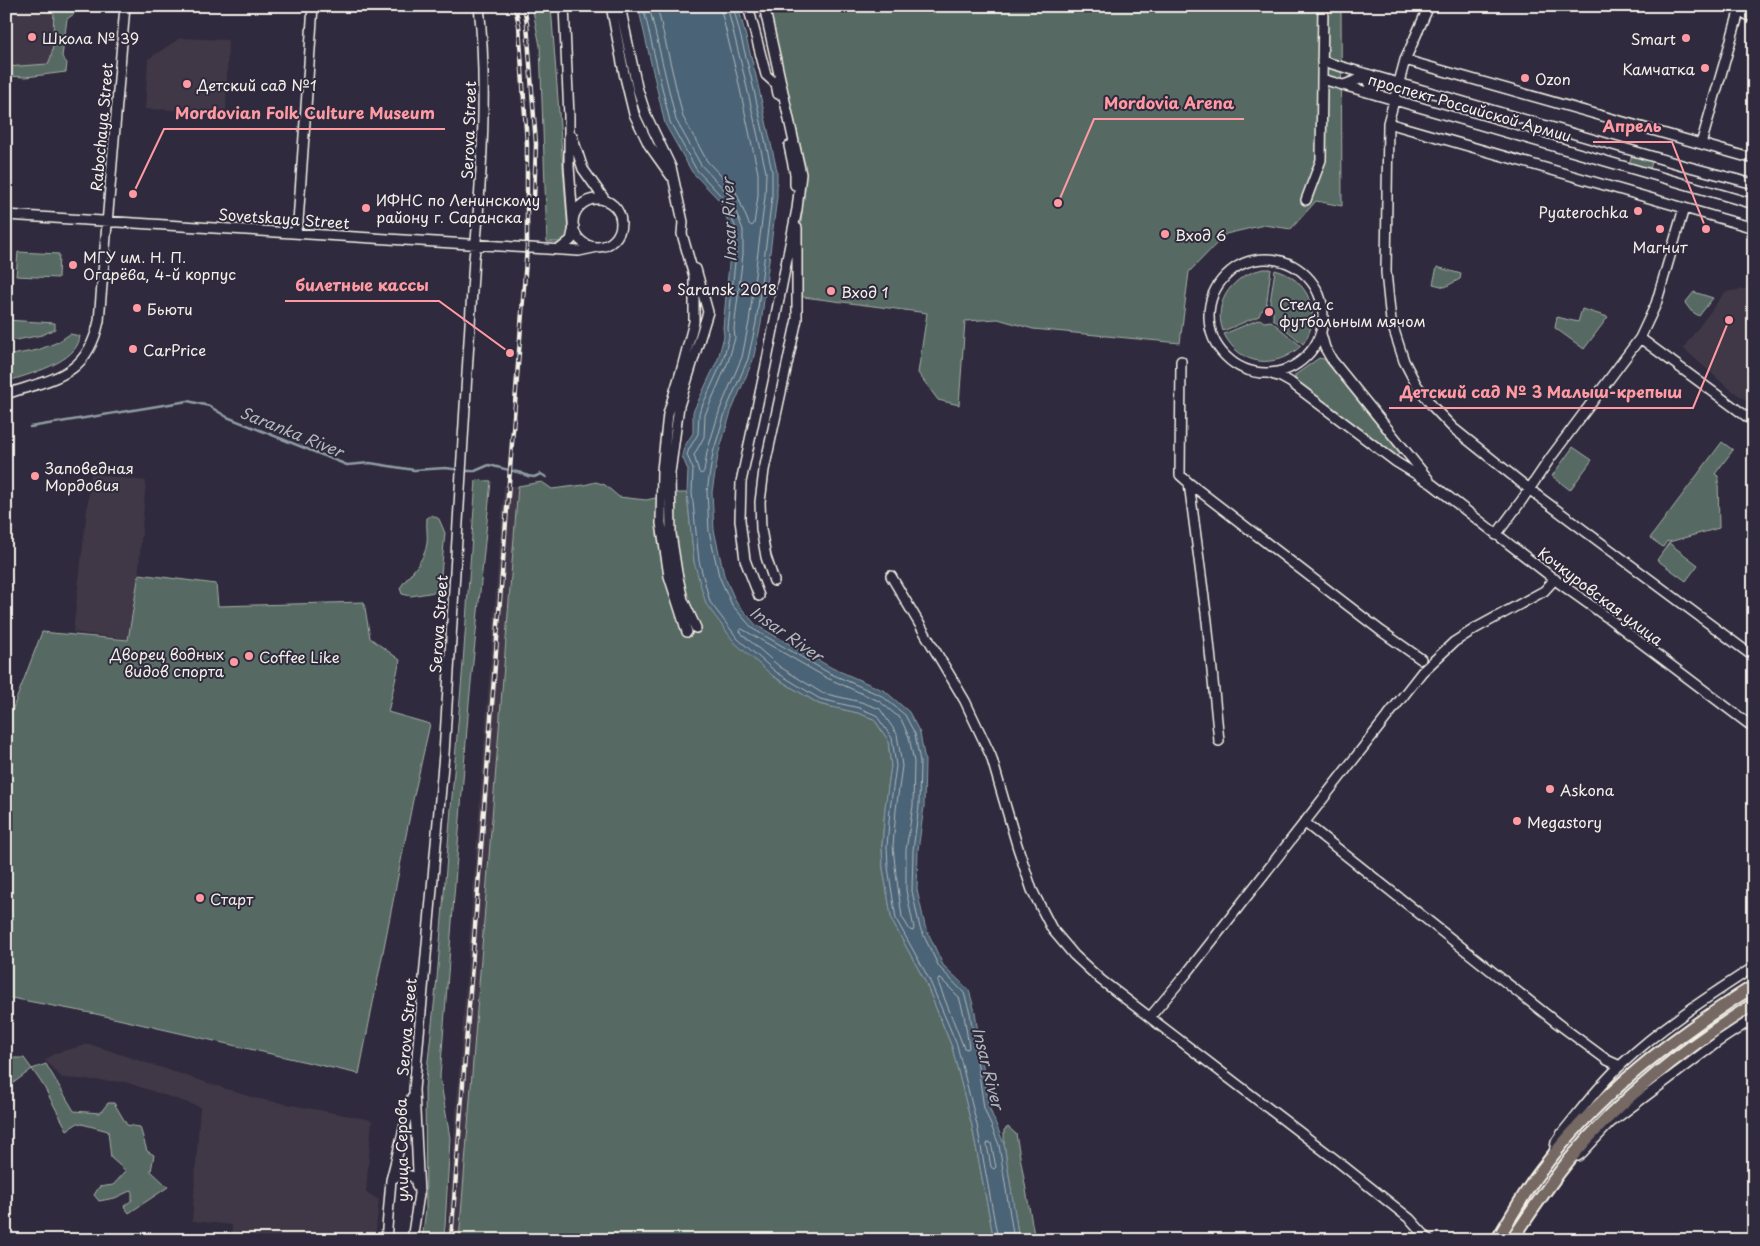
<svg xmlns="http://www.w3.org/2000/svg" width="1760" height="1246" font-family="'Playpen Sans',sans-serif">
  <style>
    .built { fill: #413746 }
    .green { fill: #576a64; stroke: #a6aea6 }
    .water { fill: #4b6376; stroke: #8f9ca4 }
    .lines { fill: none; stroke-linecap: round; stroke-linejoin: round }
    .shore { stroke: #b0b8ba; stroke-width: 1 }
    .stream { stroke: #8f9ca4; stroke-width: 2.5 }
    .minor-casing { stroke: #f4f1e8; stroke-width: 12 }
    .major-casing { stroke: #f4f1e8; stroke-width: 15 }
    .minor { stroke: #2f2a3d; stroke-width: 9 }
    .major { stroke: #766964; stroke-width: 11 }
    .rail-casing { stroke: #f4f1e8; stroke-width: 4.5 }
    .rail { stroke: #2f2a3d; stroke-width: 2.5; stroke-dasharray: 8; stroke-linecap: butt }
    .poi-dot { fill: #ff9aa2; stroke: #2f2a3d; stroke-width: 2 }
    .labels { text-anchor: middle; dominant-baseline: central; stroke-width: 4; stroke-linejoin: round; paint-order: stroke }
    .poi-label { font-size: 15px; fill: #f4f1e8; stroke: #2f2a3d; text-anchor: start }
    .street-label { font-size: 15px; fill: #f4f1e8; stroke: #2f2a3d }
    .water-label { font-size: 16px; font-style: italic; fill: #b0b8ba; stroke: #2f2a3d }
    .leader { fill: none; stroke: #ff9aa2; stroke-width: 2 }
    .callout-dot { fill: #ff9aa2; stroke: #2f2a3d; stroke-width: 2 }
    .callout-label { font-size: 16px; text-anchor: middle; font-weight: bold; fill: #ff9aa2; stroke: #2f2a3d; stroke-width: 4; stroke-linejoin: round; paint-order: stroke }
  </style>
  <rect width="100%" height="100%" fill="#2f2a3d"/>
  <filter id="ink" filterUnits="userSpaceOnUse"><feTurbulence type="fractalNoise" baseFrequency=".02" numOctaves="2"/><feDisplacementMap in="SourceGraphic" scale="10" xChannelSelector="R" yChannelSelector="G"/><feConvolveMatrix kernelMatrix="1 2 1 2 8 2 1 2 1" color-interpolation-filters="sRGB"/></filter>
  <g filter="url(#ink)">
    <path class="built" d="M6,6H59L56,70L6,67Z
      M180,38L228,40L226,112L145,109L148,59Z
      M1754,287V406L1727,387L1683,348L1725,292Z
      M91,474L146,481L133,640L73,632Z
      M504,485L518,486L459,1240H446Z
      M89,1044L254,1098L372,1120L366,1192L379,1200L375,1240H232V1225L192,1221L200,1107L125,1082L62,1078L45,1060L55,1053Z"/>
    <path class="green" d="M55,6H75L74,14L67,19L62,57L67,63L66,72L26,77L6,76V67L48,64C57,47 51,25 55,6Z
      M532,6H551L568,233L565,242H547L540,46Z
      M768,6H1341L1342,206L1316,201L1291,229L1264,225L1226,234L1189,272L1180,343L1033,329L998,319L965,321L959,405L938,400L918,373L927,313L796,296L805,165Z
      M1632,155L1652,161L1650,170L1629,164Z
      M18,252L59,254L58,278L16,276Z
      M1437,267L1461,274L1460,279L1445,287L1433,284Z
      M1264,269H1271L1266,308L1261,311L1259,316L1223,331C1212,301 1234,274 1264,269Z
      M1275,270C1308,278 1324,315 1303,344L1273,319V312L1269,309Z
      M1694,292L1713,298L1699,316L1691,311L1685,303Z
      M1582,309L1608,317L1584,349L1555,328L1557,317L1578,322Z
      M1260,319L1264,322L1271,321L1301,346C1275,370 1240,366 1224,334Z
      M6,320L55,323V329L42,335L6,342Z
      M70,334L80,336C78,363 28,374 6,382V356L38,350L58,342Z
      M1319,358L1324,359L1400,453L1397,456L1295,379V375Z
      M1722,442L1733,450L1715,474L1718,476L1719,528L1669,542L1667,541L1663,547L1650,538Z
      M1573,447L1592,460L1570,490L1552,476Z
      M476,480L491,481L469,703L440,1077L450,1138L445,1227L443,1240H422L426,1209L425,1088L437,978L463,663Z
      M542,482L552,489L584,485L596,482L605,485L619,497L646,500L660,497L670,493H687L694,562L773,676L819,704L858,713L874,719L888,740L891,766L885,808L882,846L883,868L892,921L925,981L952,1047L972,1126L994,1240H459L518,486Z
      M432,515L439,519L445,533L440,585L435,592L411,596L402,594L400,588C410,573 425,561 427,543C428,535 426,527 427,518Z
      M1669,543L1698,565L1686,581L1657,560Z
      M139,574L216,584L218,606L364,602L370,638L400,660L388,712L430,724L413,800L359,1074L96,1014L6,997V721L11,713L42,632L128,640Z
      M6,1046L11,1058H24L32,1069L46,1064L74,1111L100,1113L108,1103H114L127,1125L140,1127L147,1151L154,1155L151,1171L168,1187L129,1213L124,1206L132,1200V1190L115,1198L99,1201L94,1195L99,1187L113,1185L126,1171L111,1158L108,1131L78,1123L67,1130L43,1085L32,1069L8,1087H6Z
      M1008,1127L1016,1134L1035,1240H1019L1004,1144V1130Z"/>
    <path class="water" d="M638,6H738L756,76L777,171V197L761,324L753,360L731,412L718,455L712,492L714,530L724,575L736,602L756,625L832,668L885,691L909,712L920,733L925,761L924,807L918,850L917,890L925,926L943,965L969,990L975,1012L989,1107L1004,1144L1019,1240H994L972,1126L952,1047L925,981L892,921L883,868L882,846L885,808L891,766L888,740L874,719L858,713L819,704L773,676L735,643L706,604L694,562L687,493L688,470L682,456L684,447L693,433V412L718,359L724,336L723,328L732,232L720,201L692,172L665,124Z"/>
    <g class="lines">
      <path class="shore" d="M643,6L670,122L696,169L724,199L737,231L736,253L728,328L729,337L723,360L699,413L698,434L689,449L687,455L693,469L692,493L699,561L710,602L738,639L776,672L820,699L859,708L876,715L892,738L896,766L890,809L887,847L888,867L896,919L929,979L957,1045L977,1125L998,1240
        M649,6L676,120L701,165L730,196L743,230V254L734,329L735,338L728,362L705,415L704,437L694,455L699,472L701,474L704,472L707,452L720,409L742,357L749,322L765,197L766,172L745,79L727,6
        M657,6L683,117L707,161L736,192L749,224L752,226L754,224L758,196V173L738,80L720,6
        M733,6L751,77L772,171V197L756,323L748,359L726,410L713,453L707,491L709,531L719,576L732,605L753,629L829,673L882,696L905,715L915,734L920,762L919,806L913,850L912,891L920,928L939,967L964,993L970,1013L984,1108L999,1145L1014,1240
        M742,629L827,678L879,701L901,719L909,737L914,762L913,806L906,850V890L914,928L913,931L910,930L902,917L895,866L893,846L896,810L902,766L897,734L880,709L861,702L822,693L780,667L743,635L740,631Z
        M939,979H941L959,997L964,1015L969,1047L968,1049L964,1048L938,982Z
        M989,1142L991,1143L996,1167L994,1169L991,1167L987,1145Z"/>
      <path class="stream" d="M30,427L188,401L209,406L227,417L347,465L370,463L414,470L446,468L467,471H475L489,465L521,473L528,476L534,477L541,474L546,477"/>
      <g class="minor-casing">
        <path id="minor" d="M564,6L569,116V166L573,221
          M611,6L624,73L634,114L649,145L671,176
          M620,6L637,87L646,115L671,167L683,222L682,234L694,276V322L682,368L668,414L662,470L661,523L669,576L687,632
          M748,6L766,75L776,84L778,94
          M1429,6L1405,60L1388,123L1386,272L1391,321L1404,361L1416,384L1433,407L1453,428L1538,496L1754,657
          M1729,6L1754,18
          M1405,60L1754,159
          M1322,61L1682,165L1754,184
          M1362,73L1377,95
          M1322,79L1754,204
          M1344,85L1371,75
          M1388,123L1754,228
          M572,136L583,169L605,200
          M1701,144L1739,12
          M789,146L795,174V185
          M573 223a24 24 0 1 1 48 0a24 24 0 1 1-48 0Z
          M1306,200L1321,160L1323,6
          M6,215L579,251L598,247
          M295,233L298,222L313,6
          M560,249L571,240L574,227
          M1209 316a57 57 0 1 1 114 0a57 57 0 1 1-114 0Z
          M1321,334L1325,348L1332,360L1429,480
          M1640,338L1754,422
          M1181,361L1180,475L1189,483L1207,621L1219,741
          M1268,373L1281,377L1290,382L1396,462L1432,484L1558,582L1607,617L1754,728
          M6,394C54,378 87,377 99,321L125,6
          M1189,483L1381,631L1421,659
          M1496,535L1522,500L1551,457L1640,338L1656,304L1684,208
          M891,576L965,701L991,756L1017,845L1032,890L1052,929L1074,955L1101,980L1336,1160L1410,1219L1429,1240
          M774,581L766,557L761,529L760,502L764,470L797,319V228
          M759,596L745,560L740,520L741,482L766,365L797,209L801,174L764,6
          M696,628L683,600L677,573L671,534L670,473L679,406L708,312L696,269
          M1304,822L1557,1023L1607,1060L1620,1066
          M1150,1017L1187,973L1422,672L1454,642L1476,628L1544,591L1555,579
          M1554,1153L1556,1142L1562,1133C1581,1110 1599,1085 1622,1064C1661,1027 1708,997 1754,967
          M1578,1156L1582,1153L1610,1123L1719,1041L1754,1018
          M391,1180C399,1174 405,1173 415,1178L417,1187
          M386,1240L391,1180L412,1097
          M412,1240L419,1194L414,1090L444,754L474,258C478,228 479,199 481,170C484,115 485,61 479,6"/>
      </g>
      <g class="major-casing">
        <path id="major" d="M1497,1240C1511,1217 1524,1193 1540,1172C1598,1094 1673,1037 1754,986
          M1512,1240C1531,1212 1549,1184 1570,1159C1622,1096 1686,1047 1754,1004"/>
      </g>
      <use href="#minor" class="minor"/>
      <use href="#major" class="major"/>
      <g class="rail-casing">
        <path id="rail" d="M524,6L527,24L536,144L534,200
          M451,1240L527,247V144L519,25L515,6"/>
      </g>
      <use href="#rail" class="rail"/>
    </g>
  </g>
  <g class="poi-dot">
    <circle cx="32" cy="37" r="5"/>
    <circle cx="1686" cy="38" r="5"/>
    <circle cx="1705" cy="68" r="5"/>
    <circle cx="1525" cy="78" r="5"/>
    <circle cx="187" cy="84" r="5"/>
    <circle cx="366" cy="208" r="5"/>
    <circle cx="1638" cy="211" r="5"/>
    <circle cx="1660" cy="229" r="5"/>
    <circle cx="1165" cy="234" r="5"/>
    <circle cx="73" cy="265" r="5"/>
    <circle cx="667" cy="288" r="5"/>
    <circle cx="831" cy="291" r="5"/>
    <circle cx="137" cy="308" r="5"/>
    <circle cx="1269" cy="312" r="5"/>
    <circle cx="133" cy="349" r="5"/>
    <circle cx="35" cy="476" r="5"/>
    <circle cx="249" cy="656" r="5"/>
    <circle cx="234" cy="662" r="5"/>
    <circle cx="1550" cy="789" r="5"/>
    <circle cx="1517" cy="821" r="5"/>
    <circle cx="200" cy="898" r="5"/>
  </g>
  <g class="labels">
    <g class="poi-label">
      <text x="42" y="37">Школа № 39</text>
      <text x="1676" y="38" text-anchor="end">Smart</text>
      <text x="1695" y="68" text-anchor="end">Камчатка</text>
      <text x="1535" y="78">Ozon</text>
      <text x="197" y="84">Детский сад №1</text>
      <text x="376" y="199">ИФНС по Ленинскому<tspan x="376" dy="17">району г. Саранска</tspan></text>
      <text x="1628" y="211" text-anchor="end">Pyaterochka</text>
      <text x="1175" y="234">Вход 6</text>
      <text x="1660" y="246" text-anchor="middle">Магнит</text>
      <text x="83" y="256">МГУ им. Н. П.<tspan x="83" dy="17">Огарёва, 4-й корпус</tspan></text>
      <text x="677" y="288">Saransk 2018</text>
      <text x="841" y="291">Вход 1</text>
      <text x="1279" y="303">Стела с<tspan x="1279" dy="17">футбольным мячом</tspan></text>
      <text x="147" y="308">Бьюти</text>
      <text x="143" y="349">CarPrice</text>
      <text x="45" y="467">Заповедная<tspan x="45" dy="17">Мордовия</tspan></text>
      <text x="224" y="653" text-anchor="end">Дворец водных<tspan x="224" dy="17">видов спорта</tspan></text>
      <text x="259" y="656">Coffee Like</text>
      <text x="1560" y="789">Askona</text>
      <text x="1527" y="821">Megastory</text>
      <text x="210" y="898">Старт</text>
    </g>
    <g class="street-label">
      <text transform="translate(1470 107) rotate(16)">проспект Российской Армии</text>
      <text transform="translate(101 127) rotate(-85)">Rabochaya Street</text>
      <text transform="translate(468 130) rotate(-88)">Serova Street</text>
      <text transform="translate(284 218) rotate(4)">Sovetskaya Street</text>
      <text transform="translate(1601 596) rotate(37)">Кочкуровская улица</text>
      <text transform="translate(438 624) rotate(-86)">Serova Street</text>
      <text transform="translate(406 1027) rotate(-85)">Serova Street</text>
      <text transform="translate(401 1150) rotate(-91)">улица Серова</text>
    </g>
    <g class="water-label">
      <text transform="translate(728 220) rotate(-92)">Insar River</text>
      <text transform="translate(292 431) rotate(22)">Saranka River</text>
      <text transform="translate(787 633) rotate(35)">Insar River</text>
      <text transform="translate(989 1068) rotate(76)">Insar River</text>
    </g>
  </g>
  <path class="leader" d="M1058 203L1094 119H1244M133 194L164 129H445M1706 229L1672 142H1593M510 353L439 301H285M1729 320L1693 408H1389"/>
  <g class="callout-dot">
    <circle cx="1058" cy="203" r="5"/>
    <circle cx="133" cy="194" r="5"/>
    <circle cx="1706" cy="229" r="5"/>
    <circle cx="510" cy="353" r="5"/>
    <circle cx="1729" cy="320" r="5"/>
  </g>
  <g class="callout-label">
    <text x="1169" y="109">Mordovia Arena</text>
    <text x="305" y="119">Mordovian Folk Culture Museum</text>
    <text x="1632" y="132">Апрель</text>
    <text x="362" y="291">билетные кассы</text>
    <text x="1541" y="398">Детский сад № 3 Малыш-крепыш</text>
  </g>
  <rect width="1760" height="1246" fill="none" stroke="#2f2a3d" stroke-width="25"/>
  <rect x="12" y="12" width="1735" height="1221" fill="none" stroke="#f4f1e8" stroke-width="2" filter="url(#ink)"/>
</svg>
